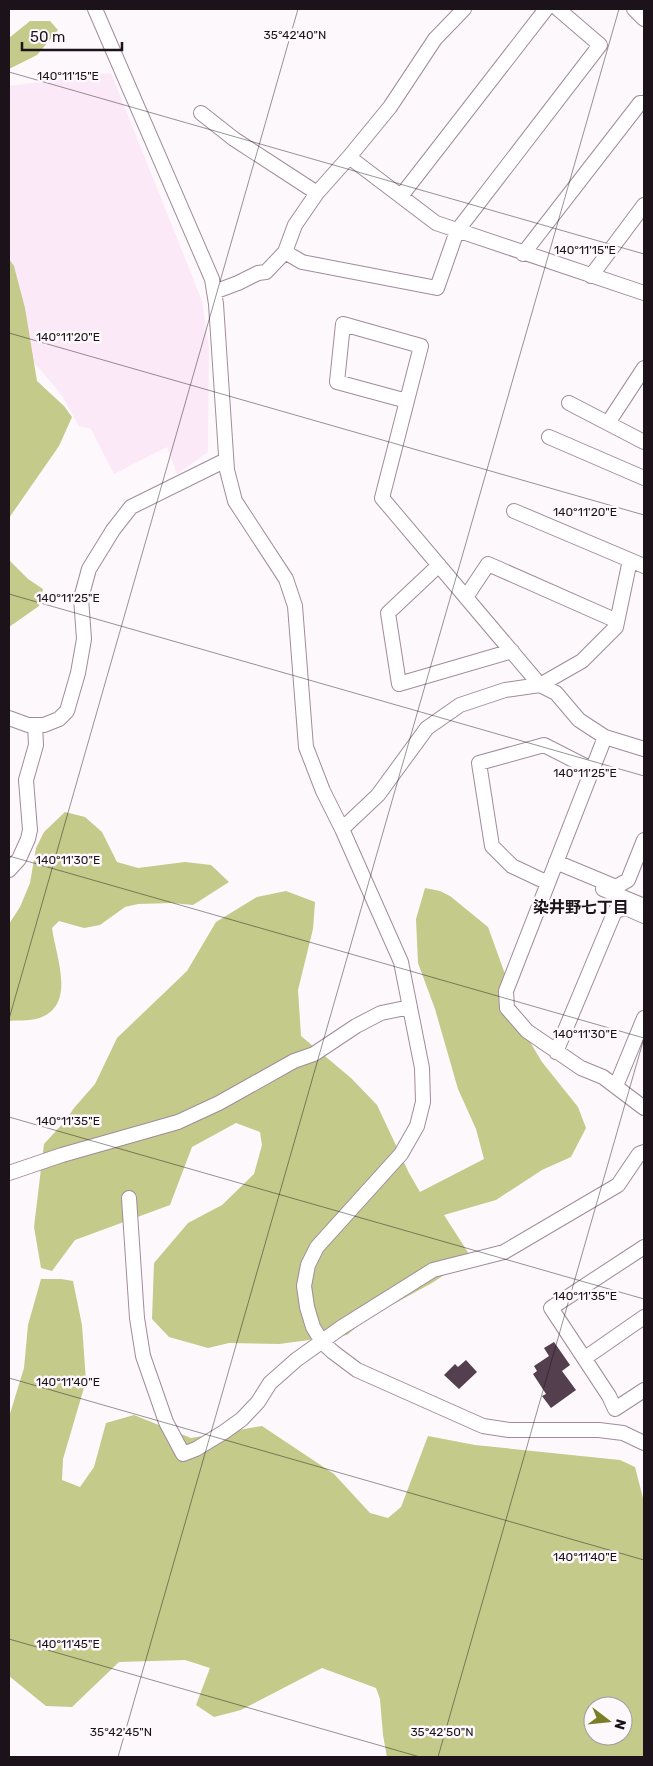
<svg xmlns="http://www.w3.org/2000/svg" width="653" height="1766" font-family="Rubik,'Noto Sans JP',sans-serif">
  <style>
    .built { fill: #fce9f7 }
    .forest { fill: #c3ca8a; fill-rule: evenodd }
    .building { fill: #533f4e }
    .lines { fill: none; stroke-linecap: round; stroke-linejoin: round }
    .minor-casing { stroke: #a18b9b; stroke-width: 16 }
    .minor { stroke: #fff; stroke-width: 14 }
    .ticks { fill: none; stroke: #1b1319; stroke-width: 1; stroke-opacity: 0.45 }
    .labels { text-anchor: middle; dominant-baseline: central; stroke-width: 5; stroke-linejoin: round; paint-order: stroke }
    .neighbourhood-label { font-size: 16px; font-weight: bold; fill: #1b1319; stroke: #fdf8fc }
    .ticks-label { font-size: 12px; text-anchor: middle; fill: #1b1319; stroke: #fdf8fc; stroke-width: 5; stroke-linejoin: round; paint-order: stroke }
  </style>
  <rect width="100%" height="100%" fill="#fdf8fc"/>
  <path class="built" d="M111,73L202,301L209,347L208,452L177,474L167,447L114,474L91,429L79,426L61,394L9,333V86Z"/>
  <path class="forest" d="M30,21H50L58,30L37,55L9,69V38Z
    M9,259L14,266L25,308L37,381L64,406L72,417L59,446L9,518Z
    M9,560L28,579L43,589L39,606L9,627Z
    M65,812L85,817L102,832L117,862L138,868L185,862L211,865L229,882L193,905L172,903L138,904L125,907L100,925L84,928L59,921L52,928C56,958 78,1008 36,1019C27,1021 17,1020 9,1021V924L20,907L30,883L36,848L44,832Z
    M425,888L440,891L450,896L488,927L509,985L515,1017L542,1062L578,1107L586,1128L571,1157L542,1170L496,1200L444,1215L471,1257L432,1283L366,1319L347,1335L279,1344L229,1343L208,1348L169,1337L152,1319L154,1263L188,1223L222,1205L254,1174L262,1145L260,1132L236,1123L192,1147L170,1205L75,1240L52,1271L41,1268L34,1227L44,1144L66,1120L74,1108L95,1084L117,1038L187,971L216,922L257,897L286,891L315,902L313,929L298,990L301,1036L351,1078L377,1105L409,1173L420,1192L484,1159L476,1129L458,1089L435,1009L418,963L416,919Z
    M41,1279H61L73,1281L82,1325L86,1381L63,1459L62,1480L80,1487L94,1467L106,1423L134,1415L191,1438L262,1426L334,1474L370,1513L388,1518L401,1507L428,1436L475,1445L620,1460L635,1467L644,1502V1757H387L383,1735L380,1699L376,1688L322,1668L241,1710L214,1717L196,1705L210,1668L185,1660L119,1662L72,1707L46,1706L9,1676V1417L24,1368L28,1325ZM593,1706H623V1736H593Z"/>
  <path class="building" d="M554,1342L570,1365L562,1371L576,1390L551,1408L542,1396L546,1394L533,1374L537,1371L534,1366L549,1356L544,1348Z
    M466,1360L477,1372L459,1389L444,1375L455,1364L458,1367Z"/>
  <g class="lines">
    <g class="minor-casing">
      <path id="minor" d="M95,9L212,279L216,304L227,470L235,501L286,579L295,606L306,747L323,791L342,829L401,962L422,1068L423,1102L417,1126L401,1154L317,1247L308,1265L304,1286L307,1307L313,1327L322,1342L333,1352L357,1370L483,1426L509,1430H599L623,1433L644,1443
        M634,9L644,19
        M201,113L234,139L317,193
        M349,157L436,223L644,293
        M401,196L546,9
        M285,252L302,262L437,288L457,231L600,45L558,9
        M523,254L640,103H644
        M591,276L644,205
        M214,292L238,283L258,273L266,272L285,252L295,225L317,193L349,157L390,107L435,39L464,9
        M407,401L337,382L343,324L421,346L382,498L540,685L582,661L616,627L630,560
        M569,403L644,442
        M608,423L644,368
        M549,437L644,478
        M514,511L644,566
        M439,565L388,613L399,684L512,651
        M466,597L488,564L617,621
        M9,718L28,725H44L59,719L67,711L78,673L84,639L81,598L89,569L113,530L131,507L226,460
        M605,737L506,991L507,1008L527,1031L581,1068L603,1077L644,1108
        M342,829L378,795L427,728L460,705L505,690L540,685L556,693L579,720L605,737L644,749
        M556,862L616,887L628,880L644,840
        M9,870L19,859L28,839L30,830L26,780L36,745L35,725
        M548,883L512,866L492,846L479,763L544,745L593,770
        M603,889L644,906
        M556,1052L615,911L626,908L644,916
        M616,1086L644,1018
        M9,1173L62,1155L178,1122L219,1103L294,1061L314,1054L356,1026L381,1013L410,1007
        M129,1198L137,1318L143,1356L166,1422L183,1454L196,1449L224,1432L242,1419L258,1402L270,1383L296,1360L342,1327L433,1270L504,1252L618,1185L639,1154L644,1152
        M644,1247L551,1308L609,1396L615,1409L644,1390
        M585,1358L644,1317"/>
    </g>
    <use href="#minor" class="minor"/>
  </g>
  <path class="ticks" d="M9,72L644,254M9,333L644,515M9,594L644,776M9,856L644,1038M9,1019L298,9M9,1117L644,1299M9,1378L644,1560M9,1639L420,1757M118,1757L619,9M438,1757L644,1038"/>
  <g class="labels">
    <g class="neighbourhood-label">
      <text x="581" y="907">染井野七丁目</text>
    </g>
  </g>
  <g class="ticks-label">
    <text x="295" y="39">35°42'40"N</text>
    <text x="68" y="80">140°11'15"E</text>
    <text x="585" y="254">140°11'15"E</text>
    <text x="68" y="341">140°11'20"E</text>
    <text x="585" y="516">140°11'20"E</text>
    <text x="68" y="602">140°11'25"E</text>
    <text x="585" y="777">140°11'25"E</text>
    <text x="68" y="864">140°11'30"E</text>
    <text x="585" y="1038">140°11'30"E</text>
    <text x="68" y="1125">140°11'35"E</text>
    <text x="585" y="1300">140°11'35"E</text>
    <text x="68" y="1386">140°11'40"E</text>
    <text x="585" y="1561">140°11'40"E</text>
    <text x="68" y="1648">140°11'45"E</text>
    <text x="121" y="1736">35°42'45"N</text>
    <text x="442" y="1736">35°42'50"N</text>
  </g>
  <rect width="653" height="1766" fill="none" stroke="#1b1319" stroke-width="20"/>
  <g transform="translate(608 1721) rotate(106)"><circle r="24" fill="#fdf8fc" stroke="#a39ca1"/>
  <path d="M0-4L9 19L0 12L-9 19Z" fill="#797f29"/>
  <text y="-8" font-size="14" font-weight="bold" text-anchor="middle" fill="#1b1319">N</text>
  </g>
  <path d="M22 42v8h100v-8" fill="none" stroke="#1b1319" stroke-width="2.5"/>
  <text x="30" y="42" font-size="15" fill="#1b1319" stroke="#fdf8fc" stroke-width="4" paint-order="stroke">50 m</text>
</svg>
